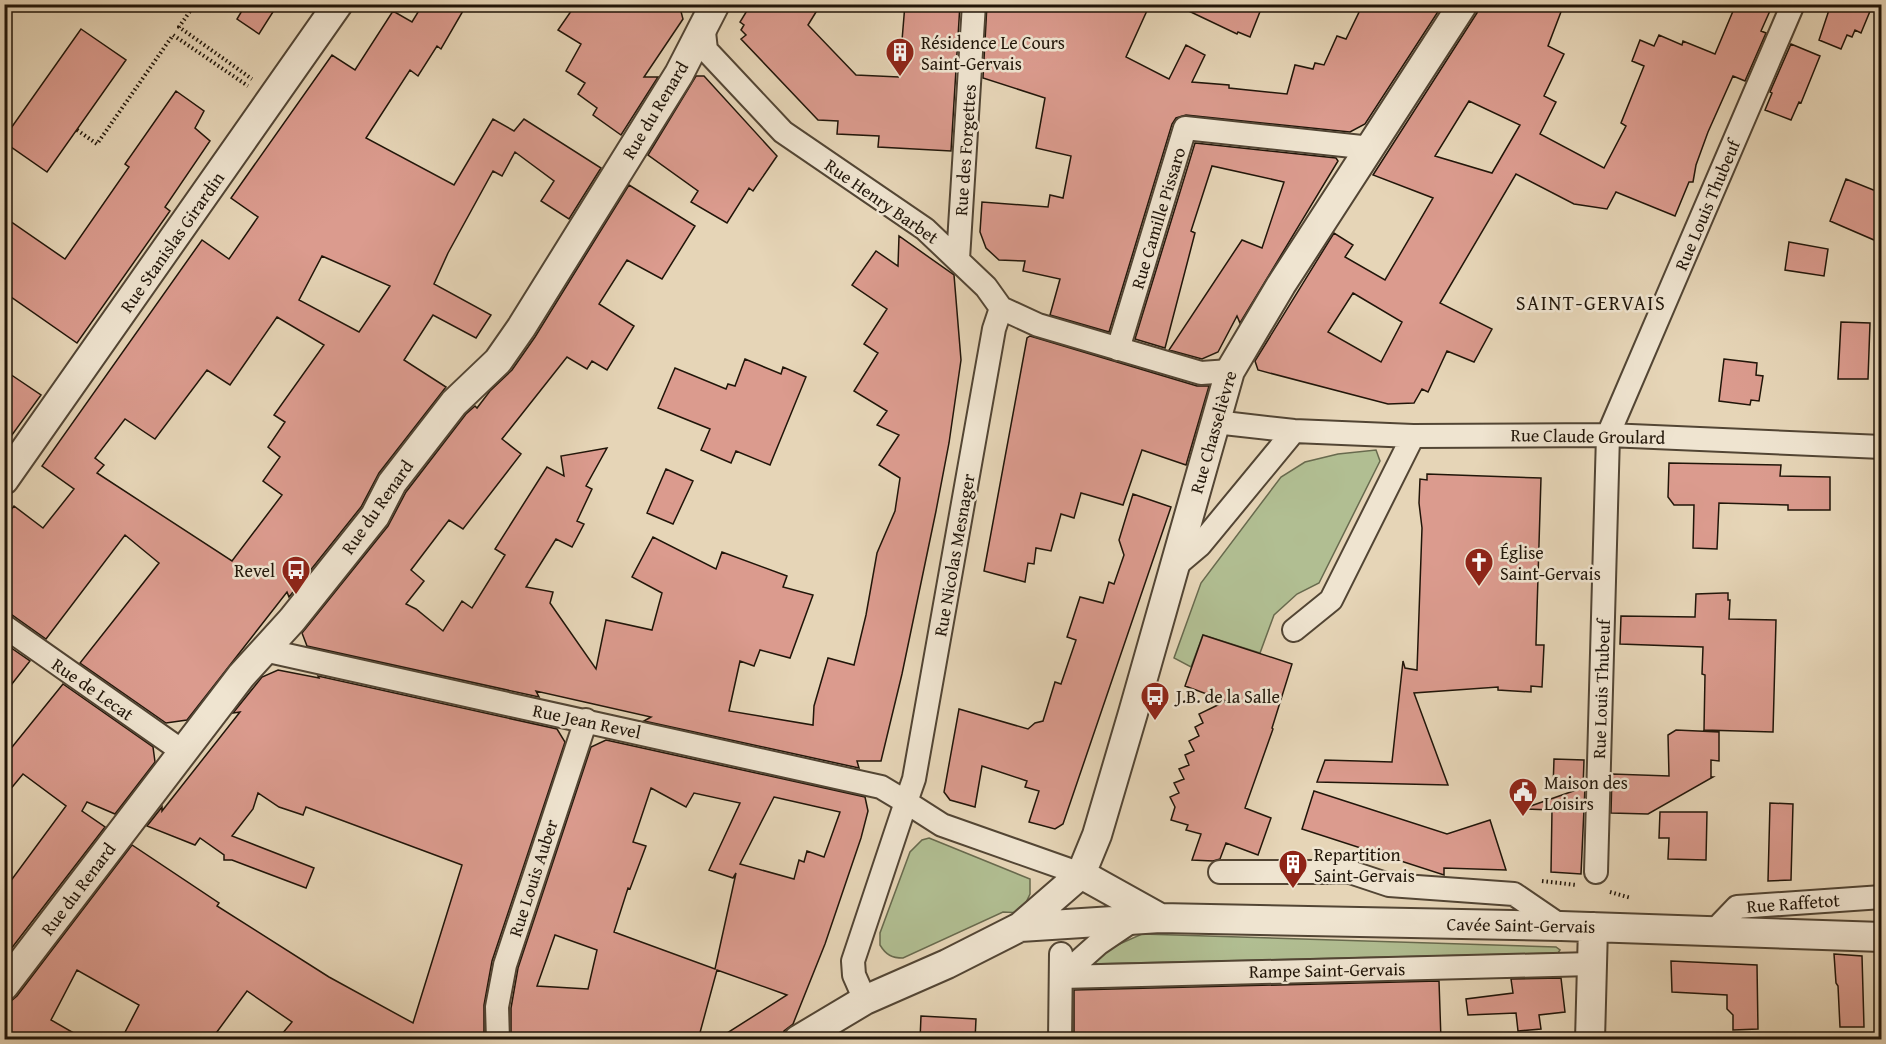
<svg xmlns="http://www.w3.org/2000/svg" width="1886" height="1044" font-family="'Gentium Book Plus',serif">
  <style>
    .grass { fill: #b1be92; stroke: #686a4e; stroke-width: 1.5 }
    .building { fill: #db9b8e; stroke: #201509; stroke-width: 1.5; fill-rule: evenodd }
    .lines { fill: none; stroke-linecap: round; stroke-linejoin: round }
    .minor-casing { stroke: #524534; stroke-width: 26 }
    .tertiary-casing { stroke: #524534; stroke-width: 32 }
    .path { stroke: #201509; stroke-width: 4; stroke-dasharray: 1.5 3; stroke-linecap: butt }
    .minor { stroke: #efe4d0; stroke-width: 22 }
    .tertiary { stroke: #efe4d0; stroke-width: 28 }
    .labels { text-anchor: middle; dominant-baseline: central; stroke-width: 5; stroke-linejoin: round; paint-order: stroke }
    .poi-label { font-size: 18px; fill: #201509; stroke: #efe4d0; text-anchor: start }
    .street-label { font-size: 18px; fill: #201509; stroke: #efe4d0 }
    .neighbourhood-label { font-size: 20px; letter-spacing: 1.5px; fill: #201509; stroke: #efe4d0 }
  </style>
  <rect width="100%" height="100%" fill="#e6d5b7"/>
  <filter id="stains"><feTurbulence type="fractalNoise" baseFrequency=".00333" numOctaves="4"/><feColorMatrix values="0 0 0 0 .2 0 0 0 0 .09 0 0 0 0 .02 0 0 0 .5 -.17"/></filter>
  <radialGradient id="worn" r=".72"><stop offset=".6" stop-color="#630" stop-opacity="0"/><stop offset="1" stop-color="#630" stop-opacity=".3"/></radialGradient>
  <path class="grass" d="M1376,450L1380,461L1319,583L1297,594L1274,615L1260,653L1203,635L1191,667L1174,658L1201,583L1281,477L1305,462L1338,454Z
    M929,838L1030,879V894L1021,913L1003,912L903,958C892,958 886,955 880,945V933L910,852L922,840Z
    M1142,934L1556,947L1560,950L1558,953L1087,964L1088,958Z"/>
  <path class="building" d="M246,4H278L259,34L237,19Z
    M423,4H467L441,49L437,46L418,76L410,70L366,138L454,185L493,119L514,131L524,119L601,168L569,219L541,201L554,181L515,152L502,176L493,171L448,253L434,284L491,315L476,338L433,315L404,360L446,387L379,473L361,507L289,597L287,592L187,720L166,723L80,663L159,563L125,535L46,639L12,615L4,613V519L14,506L43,528L74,489L42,466L202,240L229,259L258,217L231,198L332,55L355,70L393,11L412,22ZM322,256L390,286L359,332L299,300ZM277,317L324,345L274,415L285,422L268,447L280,457L263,481L282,495L232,561L97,473L104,465L95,458L125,419L155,439L207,370L230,385Z
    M576,4H679L683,19L644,77H658L621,135L593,115L597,108L578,94L585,83L566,71L581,44L558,30Z
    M751,4H821L808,25L856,75L899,77L905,4H960L951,151L878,147L879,136L837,134L838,121L818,120L741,39L746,35L741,30L744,25L740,22Z
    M987,4H1150L1126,57L1169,79L1186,45L1205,55L1192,82L1229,85V88L1287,94L1295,65L1313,69L1315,63L1324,65L1337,36L1346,39L1363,4H1443L1365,124L1350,132L1186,115L1176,118L1172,124L1109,332L1050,315L1060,279L1023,271L1025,261L999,260L986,248L980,232L982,202L1048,207L1050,195L1063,198L1071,156L1036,148L1045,98L983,78Z
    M1174,4H1263L1250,37L1238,32L1237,34Z
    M1479,4H1564L1548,46L1564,54L1544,96L1556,102L1540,134L1604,168L1626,126L1621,123L1644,66L1632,61L1640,40L1654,46L1659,35L1682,45L1683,41L1715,54L1736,4H1773L1761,31L1766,33L1745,81L1733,76L1708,132L1696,165L1693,182H1689L1675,216L1616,192L1607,209L1574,204L1516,174L1440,303L1492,329L1474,362L1447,351L1428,392L1422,389L1414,403L1388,404L1258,370L1255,361L1334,233L1353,245L1345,257L1385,280L1433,198L1373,175L1477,13ZM1469,101L1520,125L1492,173L1435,156ZM1353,293L1402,322L1381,362L1328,332Z
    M1831,4H1873L1861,33L1855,30L1852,37L1847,35L1841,49L1819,40Z
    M81,29L126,60L47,172L4,142V138Z
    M1791,44L1820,56L1801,103L1799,102L1791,120L1765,110L1772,93L1770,92Z
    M696,76H704L777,156L753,191L749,188L727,223L691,202L698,191L648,155Z
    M176,91L204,111L195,128L210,141L165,207L170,211L77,343L4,292V217L65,259L129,167L125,164Z
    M1195,143L1336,158L1338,161L1240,323L1237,316L1218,352L1202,359L1169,350L1242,240L1262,248L1284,182L1212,166L1191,231L1195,233L1165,348L1135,339Z
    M1846,179L1881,193V243L1830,221Z
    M629,185L695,226L662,279L627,260L599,304L634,326L607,370L592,361L587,369L567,357L502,439L521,454L463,529L449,520L411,570L424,581L406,604L416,609L443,631L462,601L472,608L505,555L495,549L547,467L564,476L561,456L607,448L586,486L592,489L577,521L584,524L572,547L556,539L526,587L553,592L550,603L596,669L606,620L652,630L662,593L632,577L653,537L716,569L722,552L787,576L783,587L813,595L790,658L760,650L754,666L740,661L729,711L813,725L814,706L828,658L854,665L866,615L877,553L895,511L900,478L879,465L899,435L877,425L887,411L854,391L878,353L864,344L887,309L852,285L876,251L898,266L899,236L954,275L961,360L949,443L936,511L902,674L881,761H857L859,768L644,721L651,717L589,703L536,691L539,697L307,646L302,633L388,526L406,492L466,414L475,406L477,408L490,391L512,370L535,337Z
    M1789,242L1828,249L1824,276L1785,270Z
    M1841,322L1870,323L1868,379H1838Z
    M1030,336L1197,386H1209L1186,465L1142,450L1123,505L1081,493L1074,518L1061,514L1051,551L1036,548L1034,564L1028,563L1025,582L984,571L1027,338Z
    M745,359L781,374L783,367L806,377L770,465L736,451L731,463L701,450L710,429L658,408L675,368L726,389L728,384L735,386Z
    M1724,359L1757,363L1756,375L1763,376L1759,401L1751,400L1750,405L1719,401Z
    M4,370L41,395L4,446Z
    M1669,463L1781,465L1780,476L1830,477V510H1788V505L1719,503L1717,549L1693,548L1694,505H1674L1668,497Z
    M666,469L693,481L673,524L647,513Z
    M1427,474L1541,478L1536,643V645H1544L1542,687L1531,686V692L1498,690V687L1414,693L1448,785L1317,782L1325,760L1392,762L1403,661L1405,668L1417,670L1422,528L1419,503L1420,479L1427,480Z
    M1133,494L1171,507L1063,824L1055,829L1029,822L1039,791L1025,787L1027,781L982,766L975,807L950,800L944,792L959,709L1028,729L1035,723L1043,721L1055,682L1061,684L1076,640L1067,637L1080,597L1103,603L1109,582L1114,584L1124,555L1119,540Z
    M1723,593H1728V600H1730L1729,619L1776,620L1773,732L1704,730L1705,675L1702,674L1703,647L1620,644L1621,616L1695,617L1696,594Z
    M1203,635L1292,664L1272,728L1273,729L1245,808L1271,818L1258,855L1226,843L1220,859L1213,861L1192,860L1201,834L1186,830L1188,825L1171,820L1175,807L1170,797L1179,793L1174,783L1184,779L1179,769L1189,765L1185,755L1194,751L1189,741L1199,736L1195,727L1203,723L1199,714L1226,701L1185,686Z
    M4,643L30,661L4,694Z
    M278,670L319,678L318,676L557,729L565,742L492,961L484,1005V1040H277L292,1022L247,991L211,1040H121L139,1005L77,970L51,1020L86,1040H4V1002L11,1001L17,996L132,845L219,903L217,906L329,977L413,1023L462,865L306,807L303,815L279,807L258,793L253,809L232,836L314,868L306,888L232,860H224V855L200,838L195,845L147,826L162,807V811L240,712L233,713L254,687L262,677Z
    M63,684L153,747L155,762L115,814L87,802L82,811L105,827L4,958V890L66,806L23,774L4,797V757Z
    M1676,730L1719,732V761L1711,760V777H1713L1648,814L1611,813L1612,774L1669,776L1668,735Z
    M606,740L865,797L868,811L861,838L825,944L793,1024L784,1031L782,1040H716L787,995L717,970L698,1040H567V1036L511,1040V1008L518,968L591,747ZM651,788L686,807L694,793L740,803L709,870L733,878L736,873L715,969L614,932L628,888L630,889L646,846L633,842ZM774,797L840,812L824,857L807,851L804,862L799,860L794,879L740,864ZM555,935L597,950L588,989L537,986Z
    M1554,759L1584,760L1583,788L1585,787L1581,874L1551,872L1552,810L1526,809L1525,808L1582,788H1553Z
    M1314,791L1447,834L1490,820L1506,870L1444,868V875L1302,829Z
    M1770,803L1793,804L1791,880L1768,881Z
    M1660,812H1707L1706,860L1668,859L1669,838H1659Z
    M1834,954L1862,956L1864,1027H1840L1838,986L1836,983Z
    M1671,961L1757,965L1758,1029L1733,1030V1015L1727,1009V995L1672,992Z
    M1561,978L1565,1012L1539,1015L1541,1029L1518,1031L1516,1013L1468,1015L1466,999L1513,993L1511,979Z
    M1439,981L1441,1040H1074V990Z
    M921,1016L976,1019L975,1040H920Z"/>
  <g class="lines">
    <g class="minor-casing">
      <path id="minor" d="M703,23L706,50L783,132L925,229L986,287L1001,308L1038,325L1201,373L1230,371
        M958,259L974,4
        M1118,349L1185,128L1371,148
        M1215,422L1294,431L1413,436L1608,435L1882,447
        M1174,567L1200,545L1294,431
        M4,626L182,751
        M1294,630L1331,600L1413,436
        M264,650L881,787L906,802L914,779L994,329L1001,308
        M1220,872H1350L1389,885L1514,894L1561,926
        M1596,872L1608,435L1793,4
        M1714,931L1737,907L1882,897
        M1061,977L1592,964
        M1061,977L1098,944L1132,921
        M865,1000L854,975L853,961L906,802L942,825L1081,874
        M498,1040L497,1007L505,965L586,720
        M1060,1040L1061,954"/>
    </g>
    <g class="tertiary-casing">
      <path id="tertiary" d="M4,480L338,4
        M1081,874L1160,918
        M1020,927L1160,918L1561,926L1882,937
        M4,986L241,676L292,620L375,516L392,483L454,403L498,361L521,328L679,74L715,4
        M798,1040L865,1000L947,964L1020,927L1081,874L1097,835L1133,713L1230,371L1281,285L1463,4
        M1590,1040L1593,927"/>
    </g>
    <path class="path" d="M195,4L179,27L252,79
      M77,130L97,144L173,35L248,86
      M1542,881L1576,885
      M1610,892L1631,898"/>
    <use href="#minor" class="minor"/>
    <use href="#tertiary" class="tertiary"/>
  </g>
  <defs>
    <g id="building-pin" transform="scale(1.5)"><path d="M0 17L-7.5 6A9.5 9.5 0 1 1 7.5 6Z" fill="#8f2418" stroke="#efe4d0"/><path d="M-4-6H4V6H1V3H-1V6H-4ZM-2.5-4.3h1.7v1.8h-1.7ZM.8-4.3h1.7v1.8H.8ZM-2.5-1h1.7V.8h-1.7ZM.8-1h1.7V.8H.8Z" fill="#fff"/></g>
    <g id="church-pin" transform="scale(1.5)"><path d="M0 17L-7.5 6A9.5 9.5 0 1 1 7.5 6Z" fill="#8f2418" stroke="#efe4d0"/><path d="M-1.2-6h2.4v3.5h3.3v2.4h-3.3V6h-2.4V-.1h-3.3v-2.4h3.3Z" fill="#fff"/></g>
    <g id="bus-pin" transform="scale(1.5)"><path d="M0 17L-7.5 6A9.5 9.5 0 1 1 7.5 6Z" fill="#8f2418" stroke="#efe4d0"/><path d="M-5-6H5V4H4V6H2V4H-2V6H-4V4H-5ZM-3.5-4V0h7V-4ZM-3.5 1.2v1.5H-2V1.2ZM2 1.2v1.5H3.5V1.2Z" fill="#fff"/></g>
    <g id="civic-pin" transform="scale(1.5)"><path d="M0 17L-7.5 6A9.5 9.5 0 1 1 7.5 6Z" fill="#8f2418" stroke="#efe4d0"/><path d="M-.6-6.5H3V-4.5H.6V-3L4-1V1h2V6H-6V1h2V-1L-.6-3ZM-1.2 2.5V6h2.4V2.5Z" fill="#fff"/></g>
  </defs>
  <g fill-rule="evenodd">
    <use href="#building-pin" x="900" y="52"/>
    <use href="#church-pin" x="1479" y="562"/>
    <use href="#bus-pin" x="296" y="570"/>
    <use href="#bus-pin" x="1155" y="696"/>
    <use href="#civic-pin" x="1523" y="792"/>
    <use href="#building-pin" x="1293" y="864"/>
  </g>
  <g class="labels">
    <g class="poi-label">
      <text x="921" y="42">Résidence Le Cours<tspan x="921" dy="21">Saint-Gervais</tspan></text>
      <text x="1500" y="552">Église<tspan x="1500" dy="21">Saint-Gervais</tspan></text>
      <text x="275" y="570" text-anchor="end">Revel</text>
      <text x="1176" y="696">J.B. de la Salle</text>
      <text x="1544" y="782">Maison des<tspan x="1544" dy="21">Loisirs</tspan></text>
      <text x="1314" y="854">Repartition<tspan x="1314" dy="21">Saint-Gervais</tspan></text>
    </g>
    <g class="street-label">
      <text transform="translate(655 110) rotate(-59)">Rue du Renard</text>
      <text transform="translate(965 150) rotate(-86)">Rue des Forgettes</text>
      <text transform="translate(882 201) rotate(35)">Rue Henry Barbet</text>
      <text transform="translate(1707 205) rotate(-67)">Rue Louis Thubeuf</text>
      <text transform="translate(1158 218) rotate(-73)">Rue Camille Pissaro</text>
      <text transform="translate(172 242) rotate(-55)">Rue Stanislas Girardin</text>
      <text transform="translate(1213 432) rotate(-74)">Rue Chasselièvre</text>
      <text transform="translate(1588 436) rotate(1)">Rue Claude Groulard</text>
      <text transform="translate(377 507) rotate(-55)">Rue du Renard</text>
      <text transform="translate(954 555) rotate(-80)">Rue Nicolas Mesnager</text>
      <text transform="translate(93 689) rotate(35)">Rue de Lecat</text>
      <text transform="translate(1601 689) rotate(-88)">Rue Louis Thubeuf</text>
      <text transform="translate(587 721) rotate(12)">Rue Jean Revel</text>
      <text transform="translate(533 878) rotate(-72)">Rue Louis Auber</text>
      <text transform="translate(78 889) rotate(-53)">Rue du Renard</text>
      <text transform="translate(1793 903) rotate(-4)">Rue Raffetot</text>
      <text transform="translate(1521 925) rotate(1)">Cavée Saint-Gervais</text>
      <text transform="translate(1327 970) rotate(-1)">Rampe Saint-Gervais</text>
    </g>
    <g class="neighbourhood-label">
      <text x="1591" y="302">SAINT-GERVAIS</text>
    </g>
  </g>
  <rect width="1886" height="1044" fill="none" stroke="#e6d5b7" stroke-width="24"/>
  <rect x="6" y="6" width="1874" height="1032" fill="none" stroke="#201509" stroke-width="3"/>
  <rect x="12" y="12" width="1862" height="1020" fill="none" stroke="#201509" stroke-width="1.5"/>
  <rect width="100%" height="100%" filter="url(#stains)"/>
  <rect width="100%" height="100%" fill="url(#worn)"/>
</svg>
